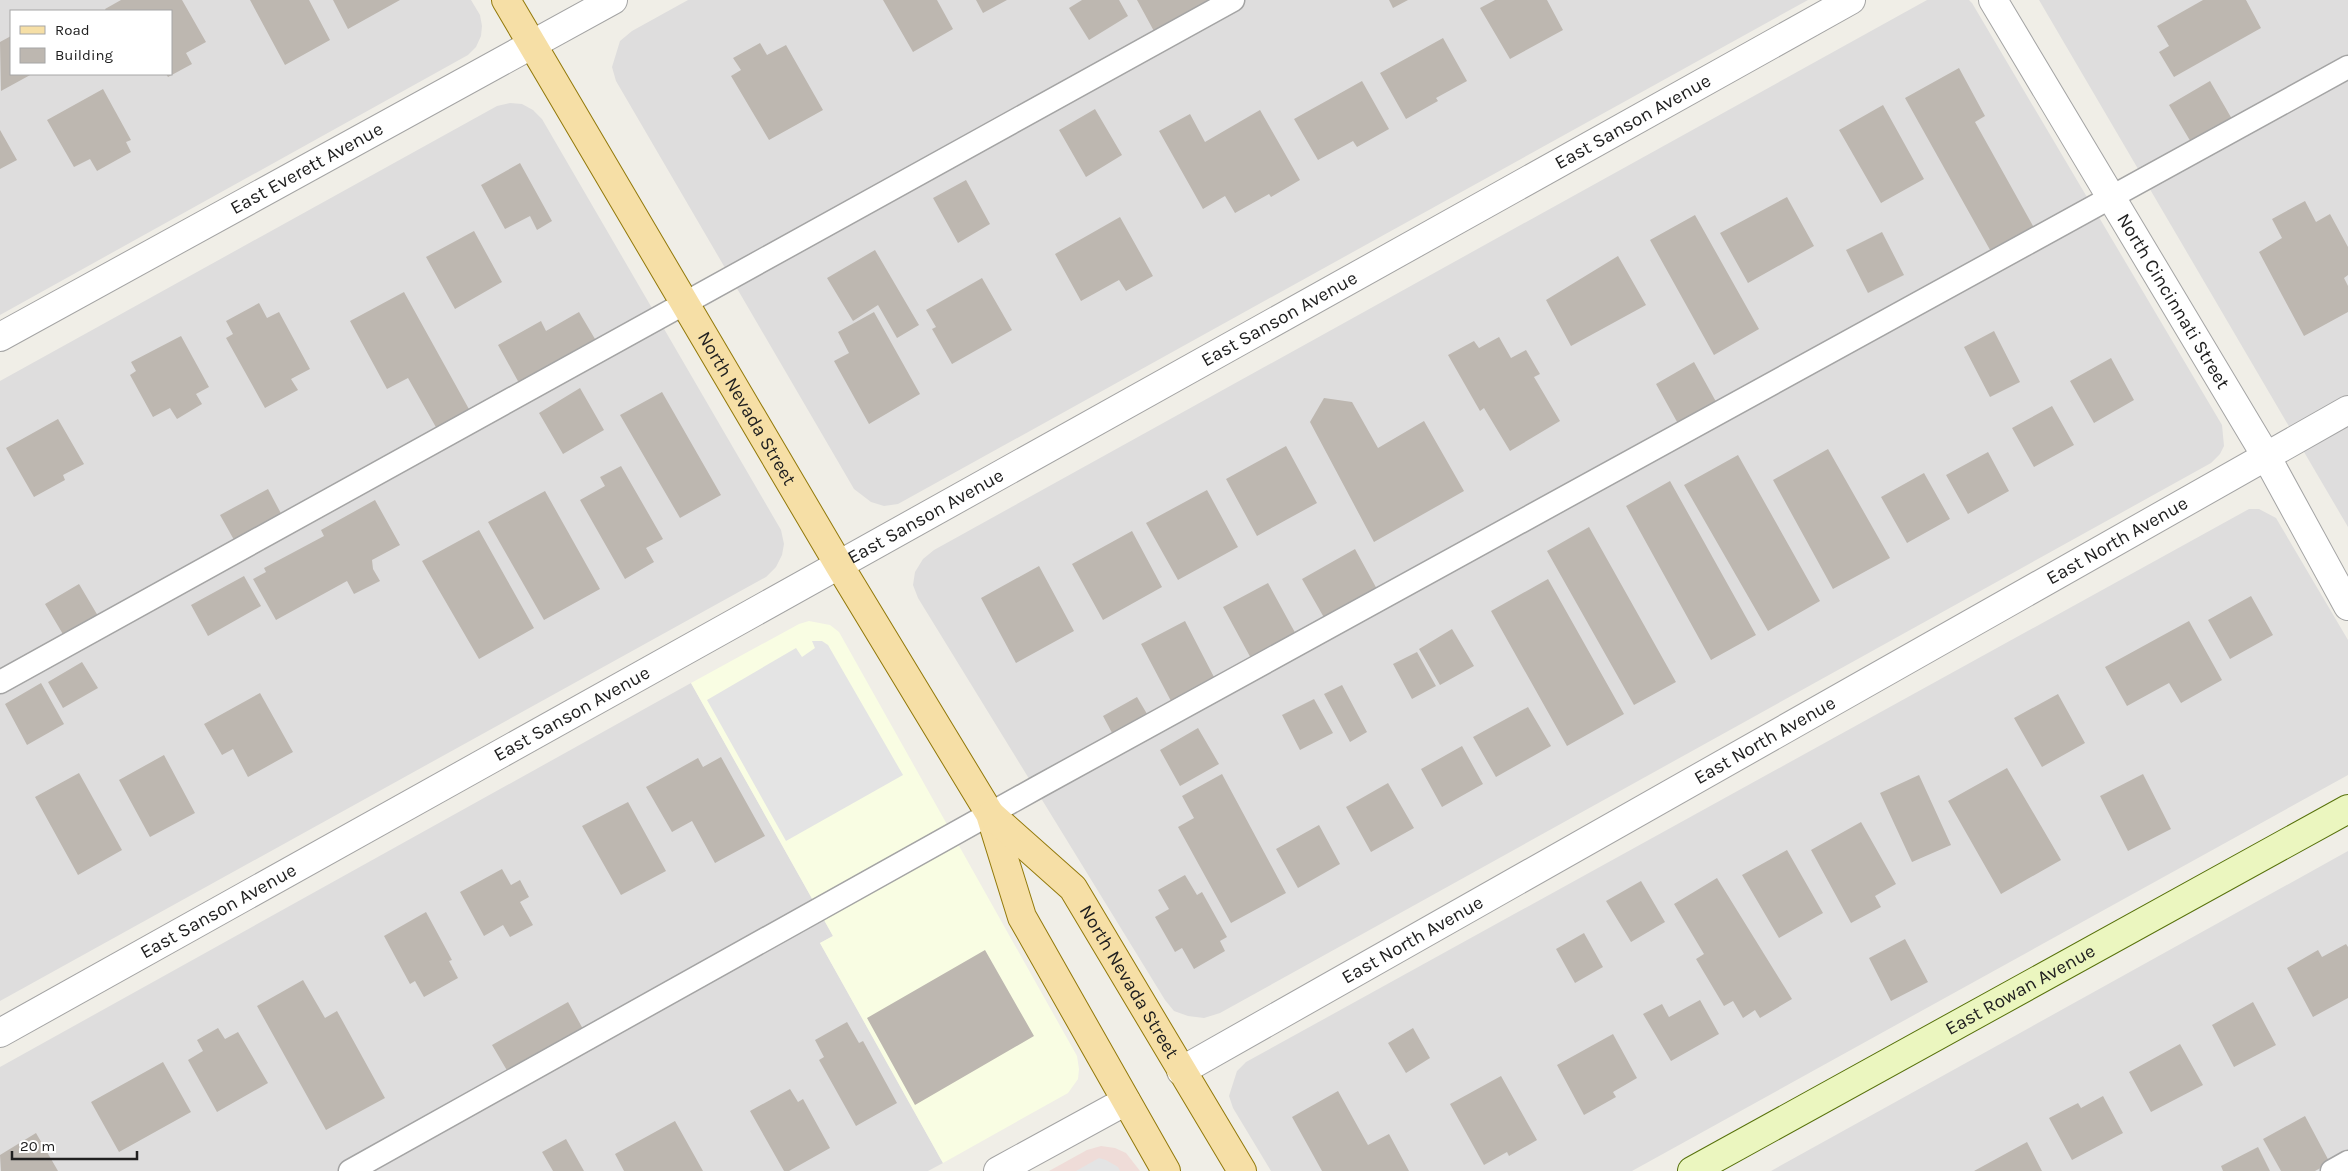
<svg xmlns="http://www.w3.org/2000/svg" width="2348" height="1171" font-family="Karla,sans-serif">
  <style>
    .residential { fill: #dedddd; fill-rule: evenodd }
    .commercial { fill: #efdcd8 }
    .education { fill: #f9fde3 }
    .parking { fill: #e4e4e4 }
    .building { fill: #bdb7b0 }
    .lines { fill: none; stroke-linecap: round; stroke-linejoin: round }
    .lane-casing { stroke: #a4a4a4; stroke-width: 25 }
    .street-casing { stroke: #a4a4a4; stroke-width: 30 }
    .secondary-casing { stroke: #58720c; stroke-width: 30 }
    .primary-casing { stroke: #92790a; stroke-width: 30 }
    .lane { stroke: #fff; stroke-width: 22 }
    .street { stroke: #fff; stroke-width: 28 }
    .secondary { stroke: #ebf6bf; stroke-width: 28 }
    .primary { stroke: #f6dfa6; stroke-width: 28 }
    .labels { text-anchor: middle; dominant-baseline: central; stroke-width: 4; stroke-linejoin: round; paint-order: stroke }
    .street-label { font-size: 19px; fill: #202020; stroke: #fff }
  </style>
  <rect width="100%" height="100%" fill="#f0eee7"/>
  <path class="residential" d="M0,0H471L480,15L482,26L481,36L476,47L468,55L0,315ZM11,11H171V74H11Z
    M688,0H1808L898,504L884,506L871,502L854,489L616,81L612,67L620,41L632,31Z
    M1927,0H1969L1972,3L2222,425L2224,446L2220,454L2211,463L1220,1013L1204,1018L1188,1016L1174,1011L1165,1000L918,598L913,585L915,572L923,559L934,550Z
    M2039,0H2348V527Z
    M510,103L522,104L533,110L542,119L781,530L784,544L782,555L776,567L766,577L0,1001V381L497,106Z
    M2249,509H2259L2276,518L2348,640V775L1632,1171H1271L1233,1108L1229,1096L1237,1071L1246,1062Z
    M691,683L833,936L820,943L943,1163L928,1171H0V1067Z
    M2348,851V1171H1771Z"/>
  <path class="commercial" d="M1101,1146L1115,1148L1126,1153L1140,1171H1049L1087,1150Z"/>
  <path class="education" d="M809,621L830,625L839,632L1077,1056L1079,1069L1078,1079L1068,1093L943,1163L820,943L833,936L691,683L799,624Z"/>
  <path class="parking" d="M812,641H822L828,645L903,775L786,841L707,700L796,648L802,657L815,648Z
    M1099,1158L1106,1160L1118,1167L1120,1171H1076Z"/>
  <path class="building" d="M121,0H182L206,42L186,53L192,64L168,77L166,74H171V11H106L105,9Z
    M250,0H309L330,40L285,65Z
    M333,0H400L348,29Z
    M883,0H937L953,29L913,52Z
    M976,0H1007L983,13Z
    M1082,0H1119L1128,16L1089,40L1069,8Z
    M1137,0H1211L1155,33Z
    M1389,0H1408L1393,8Z
    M1495,0H1547L1563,30L1510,59L1480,8Z
    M2203,0H2246L2261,28L2174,77L2159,52L2169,46L2157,26Z
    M11,36V74H32L1,91L0,42Z
    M1443,38L1467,81L1436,98L1438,101L1406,119L1380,73Z
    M760,43L767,55L786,45L823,110L769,140L731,76L741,70L733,58Z
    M1959,68L1985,116L1975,122L2037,233L1994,257L1905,98Z
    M1362,81L1389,129L1357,147L1353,141L1318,160L1294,119Z
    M2210,81L2236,126L2195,149L2169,105Z
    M103,89L131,140L126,142L131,152L97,171L90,159L74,167L47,120Z
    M1883,105L1924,179L1881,203L1839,130Z
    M1095,109L1122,155L1086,177L1059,130Z
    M1260,110L1300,180L1271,197L1269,194L1235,213L1225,196L1203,209L1159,131L1190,114L1205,142Z
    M0,130L17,160L0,169Z
    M520,163L552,221L537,230L530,216L505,229L481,185Z
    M966,180L990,224L958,243L933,198Z
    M1787,197L1814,246L1748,283L1720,233Z
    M2305,201L2316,222L2330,214L2348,247V275L2344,278L2348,286V312L2304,336L2259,252L2282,238L2272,219Z
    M1695,215L1759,329L1714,355L1650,240Z
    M1120,217L1153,276L1126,291L1119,280L1081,301L1055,254Z
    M474,231L502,282L455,309L426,257Z
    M1882,232L1904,275L1868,293L1846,250Z
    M875,250L919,325L897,338L878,305L853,321L827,278Z
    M1618,256L1646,305L1571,346L1546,300Z
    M982,278L1012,330L952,364L932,329L936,327L926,310Z
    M404,292L470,411L437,429L408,378L387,389L350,321Z
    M259,303L267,318L279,312L310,369L291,379L298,390L265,408L226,338L233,334L226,321Z
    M579,312L595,339L519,383L498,345L541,321L546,331Z
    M874,312L920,394L869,424L834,361L849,353L838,332Z
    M1994,331L2020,382L1990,397L1964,347Z
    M181,336L209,387L196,394L202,404L177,419L170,408L153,417L130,375L136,371L131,362Z
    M1499,337L1511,358L1526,350L1540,374L1534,377L1560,421L1510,451L1484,408L1480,411L1448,355L1474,341L1479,348Z
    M2111,358L2134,400L2094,423L2070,381Z
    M1694,362L1719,407L1681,429L1656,384Z
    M580,388L604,430L563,454L539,413Z
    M662,392L721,495L680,518L620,415Z
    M1324,398L1352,402L1378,448L1424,421L1464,491L1374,542L1310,422Z
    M2052,406L2074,445L2034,467L2012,428Z
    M58,419L84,464L63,475L65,480L34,497L6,448Z
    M1286,446L1317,503L1257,536L1226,479Z
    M1828,449L1890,558L1833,589L1773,480Z
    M1988,452L2009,491L1968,514L1946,475Z
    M1738,455L1820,601L1768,631L1684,485Z
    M621,466L663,539L646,548L654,562L625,579L580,500L605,486L600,477Z
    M1924,473L1950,519L1907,543L1881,497Z
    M1670,481L1756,635L1711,660L1626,506Z
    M268,489L285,521L238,547L220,515Z
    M1207,490L1238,547L1178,580L1146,523Z
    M545,491L600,589L544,620L488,522Z
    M375,500L400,545L372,560L373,569L380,581L354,594L347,581L276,620L253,579L266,572L264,568L324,536L321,530Z
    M1589,527L1676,682L1634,705L1547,551Z
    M479,530L534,628L479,659L422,561Z
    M1132,531L1162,587L1103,620L1072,564Z
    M1355,549L1378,591L1326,621L1302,579Z
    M1039,566L1074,631L1016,663L981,598Z
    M244,576L261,606L208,636L191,605Z
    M1548,579L1624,714L1567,746L1491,611Z
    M1268,583L1298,638L1253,662L1223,607Z
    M79,584L101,621L67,641L45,604Z
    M2251,596L2273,635L2230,659L2208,620Z
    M1185,621L1215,679L1171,701L1141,644Z
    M2189,621L2222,680L2181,703L2169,683L2127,706L2105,667Z
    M1452,629L1474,666L1440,685L1419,649Z
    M1417,652L1436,686L1412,699L1393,664Z
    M82,662L98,688L63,708L48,682Z
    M41,683L64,724L27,745L5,704Z
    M1342,685L1367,732L1350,742L1324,694Z
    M260,693L293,752L248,777L233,749L222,755L204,724Z
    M2058,694L2085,743L2042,767L2014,718Z
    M1137,697L1153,724L1118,744L1103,716Z
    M1314,699L1333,733L1300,750L1282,715Z
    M1528,707L1551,746L1496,777L1473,737Z
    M1198,728L1219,764L1180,786L1160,750Z
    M1462,746L1483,784L1442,807L1421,769Z
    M164,755L195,813L150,837L119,780Z
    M721,757L765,836L715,863L692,821L672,832L646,787L698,758L703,767Z
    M2007,768L2061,860L2001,894L1948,801Z
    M79,773L122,850L78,875L35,797Z
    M1222,774L1286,893L1231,923L1178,827L1194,818L1182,796Z
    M2143,774L2171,829L2128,851L2100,796Z
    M1919,775L1951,845L1912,862L1880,793Z
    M1388,783L1414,828L1371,852L1346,807Z
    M628,802L666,871L621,895L582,826Z
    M1861,822L1896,884L1875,896L1881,907L1851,923L1811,850Z
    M1319,825L1340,864L1298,888L1276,849Z
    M1787,850L1823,913L1779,938L1742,875Z
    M502,869L511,885L520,880L529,897L520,902L533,925L510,937L503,925L484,936L460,892Z
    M1185,875L1197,895L1202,892L1227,937L1220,941L1225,951L1194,969L1182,948L1175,952L1155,917L1169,909L1158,890Z
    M1717,878L1792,999L1760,1018L1755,1010L1743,1018L1733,1001L1724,1006L1696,959L1704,954L1674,904Z
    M1641,881L1665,922L1631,942L1606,901Z
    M426,912L452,960L449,961L458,978L424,997L415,981L410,984L384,936Z
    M1584,933L1603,967L1575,983L1556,949Z
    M1905,939L1928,982L1891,1001L1869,958Z
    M2346,944L2348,947V998L2313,1017L2287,968L2318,950L2322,957Z
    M985,950L1034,1036L915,1105L867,1018Z
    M303,980L325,1018L337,1011L385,1098L326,1130L257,1006Z
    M1700,1000L1719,1034L1671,1061L1643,1014L1662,1004L1669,1017Z
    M568,1002L583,1029L512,1079L492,1045Z
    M2253,1002L2276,1045L2234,1067L2212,1025Z
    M847,1022L859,1043L863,1041L897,1103L856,1126L819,1060L824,1057L815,1040Z
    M218,1028L225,1039L238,1032L268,1083L217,1112L188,1060L203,1051L197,1040Z
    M1413,1028L1430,1058L1406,1073L1388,1043Z
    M1613,1034L1637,1078L1613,1092L1616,1097L1584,1115L1557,1065Z
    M2180,1044L2203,1085L2151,1112L2129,1072Z
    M163,1062L191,1112L119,1152L91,1102Z
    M1501,1076L1537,1140L1509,1156L1507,1152L1484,1165L1450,1104Z
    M790,1089L798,1102L803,1099L830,1148L789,1171H784L750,1111Z
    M1338,1091L1368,1145L1389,1134L1409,1171H1322L1292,1117Z
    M2103,1096L2123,1133L2072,1160L2049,1118L2078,1103L2081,1108Z
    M2305,1116L2330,1163L2315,1171H2281L2263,1139Z
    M675,1121L703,1171H624L615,1154Z
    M36,1133L58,1171H1L0,1155Z
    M566,1139L584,1171H553L542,1152Z
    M2027,1142L2042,1171H1974Z
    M2258,1147L2270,1171H2223L2221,1166Z"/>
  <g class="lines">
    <g class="lane-casing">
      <path id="lane" d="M0,682L1233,0
        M350,1171L1038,787L2348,67
        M2332,1171L2348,1162"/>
    </g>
    <g class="street-casing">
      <g id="street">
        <path id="s1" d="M1993,0L2266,456L2348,606"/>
        <path id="s2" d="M0,337L613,0"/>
        <path id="s3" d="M0,1033L1851,0"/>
        <path id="s4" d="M1181,1071L2348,410"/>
        <path d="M998,1171L1126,1101"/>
      </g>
    </g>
    <g class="secondary-casing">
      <g id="secondary">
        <path id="s5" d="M1692,1171L2348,809"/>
      </g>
    </g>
    <g class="primary-casing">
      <g id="primary">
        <path id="s6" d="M506,0L839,565L990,814L1022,917L1166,1171"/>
        <path id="s7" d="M991,815L1073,888L1242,1171"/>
      </g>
    </g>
    <use href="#lane" class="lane"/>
    <use href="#street" class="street"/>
    <use href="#secondary" class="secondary"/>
    <use href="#primary" class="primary"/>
  </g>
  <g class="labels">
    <g class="street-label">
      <text stroke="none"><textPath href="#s3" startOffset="1870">East Sanson Avenue</textPath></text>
      <text stroke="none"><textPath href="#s2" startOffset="350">East Everett Avenue</textPath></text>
      <text stroke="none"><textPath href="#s1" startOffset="351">North Cincinnati Street</textPath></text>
      <text stroke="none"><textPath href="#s3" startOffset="1465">East Sanson Avenue</textPath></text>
      <text stroke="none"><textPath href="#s6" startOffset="474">North Nevada Street</textPath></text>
      <text stroke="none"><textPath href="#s3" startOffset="1060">East Sanson Avenue</textPath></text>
      <text stroke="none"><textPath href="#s4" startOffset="1076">East North Avenue</textPath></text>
      <text stroke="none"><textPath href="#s3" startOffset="655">East Sanson Avenue</textPath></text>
      <text stroke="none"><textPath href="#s4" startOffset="671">East North Avenue</textPath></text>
      <text stroke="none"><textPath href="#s3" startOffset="250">East Sanson Avenue</textPath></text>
      <text stroke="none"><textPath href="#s4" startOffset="266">East North Avenue</textPath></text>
      <text stroke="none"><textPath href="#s7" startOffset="219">North Nevada Street</textPath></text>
      <text stroke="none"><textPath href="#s5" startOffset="375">East Rowan Avenue</textPath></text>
    </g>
  </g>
  <rect x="10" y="10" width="162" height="65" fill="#ffffff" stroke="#a6a6a6"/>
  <rect x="20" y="26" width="25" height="8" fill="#f6dfa6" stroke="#a6a6a6"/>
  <text x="55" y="35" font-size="15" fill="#202020">Road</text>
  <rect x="20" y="48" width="25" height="15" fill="#bdb7b0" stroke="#a6a6a6"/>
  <text x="55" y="60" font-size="15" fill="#202020">Building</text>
  <path d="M12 1151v8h125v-8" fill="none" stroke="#202020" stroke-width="2.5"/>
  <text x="20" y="1151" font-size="15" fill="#202020" stroke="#ffffff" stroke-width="4" paint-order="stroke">20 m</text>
</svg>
